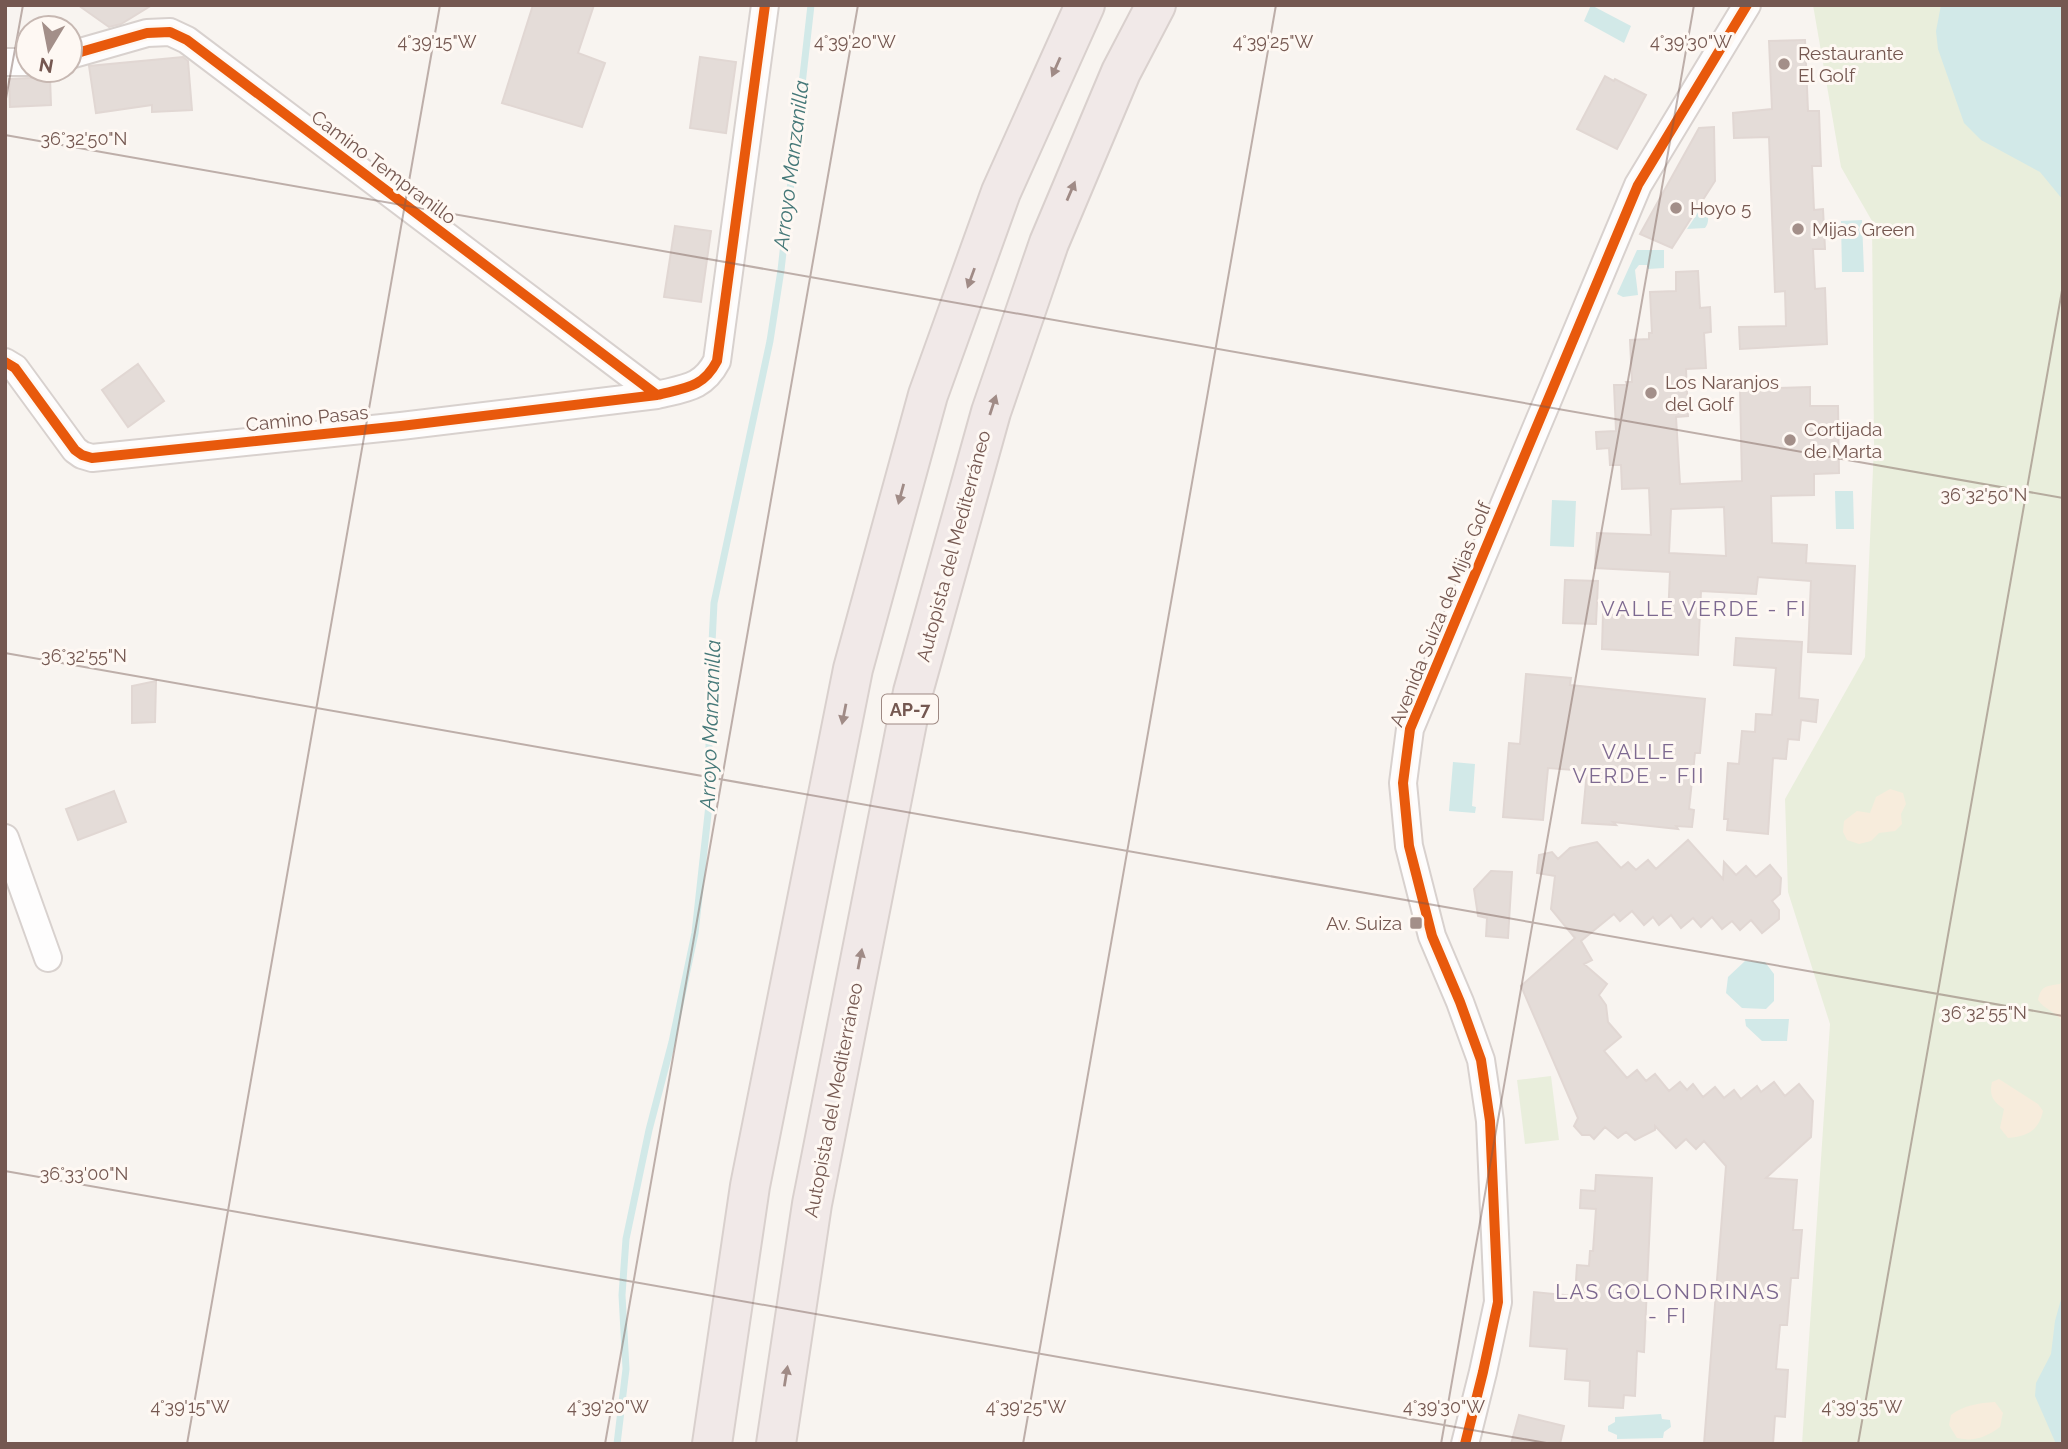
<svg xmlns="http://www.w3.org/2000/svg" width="2068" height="1449" font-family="Raleway,sans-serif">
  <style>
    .green { fill: #e9eedc }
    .sand { fill: #f7ecdc }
    .water { fill: #d2e9e8 }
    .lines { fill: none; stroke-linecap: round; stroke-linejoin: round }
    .stream { stroke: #d2e9e8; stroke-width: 7 }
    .building { fill: #e4dcd8; stroke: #e1d7d3; stroke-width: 2; fill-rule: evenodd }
    .minor-casing { stroke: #d8d1ce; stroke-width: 30 }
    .highway-casing { stroke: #d9d0cd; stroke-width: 42 }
    .minor { stroke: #fefdfd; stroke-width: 26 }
    .highway { stroke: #f1e9e8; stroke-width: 38 }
    .cycleway-casing { stroke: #fef8f3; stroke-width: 15 }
    .cycleway { stroke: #e8590c; stroke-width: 10 }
    .oneway { fill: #a08b86 }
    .ticks { fill: none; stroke: #755851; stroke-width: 2; stroke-opacity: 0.45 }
    .poi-dot { fill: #a38f89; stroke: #fef8f3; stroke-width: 2.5 }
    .labels { text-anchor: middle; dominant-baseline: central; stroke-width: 6; stroke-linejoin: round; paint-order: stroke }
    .shield { fill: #fef8f3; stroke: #9e8882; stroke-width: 2 }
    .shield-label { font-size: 18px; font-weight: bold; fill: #755851 }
    .poi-label { font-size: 19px; fill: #755851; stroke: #fef8f3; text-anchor: start }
    .street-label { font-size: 19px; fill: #755851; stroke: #fef8f3 }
    .water-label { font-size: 21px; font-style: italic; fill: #457878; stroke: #fef8f3 }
    .neighbourhood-label { font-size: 21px; letter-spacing: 2px; fill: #7d6990; stroke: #fef8f3 }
    .ticks-label { font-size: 18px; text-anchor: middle; fill: #755851; stroke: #fef8f3; stroke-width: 6; stroke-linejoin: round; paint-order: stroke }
  </style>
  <rect width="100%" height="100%" fill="#f8f4f0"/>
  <path class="green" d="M1813,5H2063V1444H1802L1830,1024L1788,892L1785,799L1865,657L1874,445L1872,221L1841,167Z
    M1551,1076L1559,1140L1525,1144L1517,1080Z"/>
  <path class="sand" d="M1890,789L1903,793L1906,804L1901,814L1902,824L1895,831L1879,833L1871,841L1859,844L1847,840L1843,832L1844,821L1857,811L1870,813L1876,797Z
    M2063,978V1022C2054,1010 2046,1011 2038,1000C2041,986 2046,986 2060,984Z
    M1999,1079L2038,1104L2043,1111C2038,1132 2027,1136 2008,1138L2000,1128L2004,1109C1993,1101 1989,1096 1992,1082Z
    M1995,1402L2003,1413L2000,1427C1986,1437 1975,1442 1957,1438L1949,1425L1951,1415C1964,1405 1979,1403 1995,1402Z"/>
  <path class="water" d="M1591,5L1631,26L1624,43L1584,21Z
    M1941,5H2063V200L2040,172L1981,140L1964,123L1938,49L1936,31Z
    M1705,202C1707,210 1711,221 1705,228L1687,229Z
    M1862,220L1864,272H1842L1841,221Z
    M1637,250H1664V268L1648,269L1647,265H1639L1635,270L1638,295L1623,297L1617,294Z
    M1835,491H1853L1854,529H1836Z
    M1552,500L1576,501L1574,547L1550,546Z
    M1453,762L1475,764L1472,806L1476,807L1475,813L1449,811Z
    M1745,961L1765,962L1774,974V1001L1766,1009L1742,1008L1726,993L1728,977Z
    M1745,1019H1789L1787,1041H1762L1746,1026Z
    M2063,1292V1444H2056L2035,1396L2036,1383L2051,1354L2055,1321Z
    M1661,1414L1662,1419L1670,1420L1671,1427L1664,1432L1663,1438L1617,1439V1435L1608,1431V1426L1615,1422V1417Z"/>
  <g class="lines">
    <path class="stream" d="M617,1444L626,1369L622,1295L626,1239L649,1130L672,1042L695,933L709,805V703L714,603L770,341L781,270L811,5"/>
  </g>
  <path class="building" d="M78,5H152L121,24L109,27Z
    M533,5H594L578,53L605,63L582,127L502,103Z
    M1805,40L1808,111H1819L1821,166H1812L1814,210L1823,209L1825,249H1813L1815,289L1825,288L1827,344L1740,349L1739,327L1786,326L1785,291L1775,292L1769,137L1734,138L1733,113L1772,109L1769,41Z
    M183,57L188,61L192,110L152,112V105L96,113L89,66Z
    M700,57L736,62L726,133L690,128Z
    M1605,76L1614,81L1615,79L1646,95L1617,149L1577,129Z
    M50,77L51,105L10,107L9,79Z
    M1714,127L1715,181L1672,248L1640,234L1699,128Z
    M675,226L711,231L701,302L664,297Z
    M1698,271L1700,308L1710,307L1711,332L1704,333L1706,368L1686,369L1688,416L1676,417L1680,484L1742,481L1740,389L1810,387V406H1838L1839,473L1814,474V495L1771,496L1772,543L1807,545L1806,563L1855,566L1851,654L1808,652L1811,581L1758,577L1756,594L1701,591L1698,655L1602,649L1603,614L1668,618L1670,572L1595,568L1597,533L1651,535L1649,488L1622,489L1621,465H1610L1609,448L1597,449L1596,432L1616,431L1614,385H1627L1626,382H1632L1630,340L1649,339V333H1652L1650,292L1676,291V272ZM1724,507L1726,556L1669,553L1671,509Z
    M138,364L164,401L128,427L102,390Z
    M1565,580L1598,581L1596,624L1563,623Z
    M1736,638L1802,642L1799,698L1818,700L1816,722L1801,720L1799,740L1788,739L1786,759L1773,758L1768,834L1727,830L1728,819H1724L1728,763L1739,764L1742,731L1755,732L1756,714L1772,715L1776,668L1734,665Z
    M1526,674L1571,678L1570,685L1705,699L1700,753H1695L1689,809L1694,810L1692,827L1676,826L1678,829L1613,822L1616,825L1582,823L1587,771L1548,768L1543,820L1503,817L1509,743L1520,744Z
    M156,681L155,722L132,723V686Z
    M114,791L126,822L78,840L66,809Z
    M1688,840L1723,879L1724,862L1736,875L1746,866L1756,877L1770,865L1781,878L1780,894L1772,901L1779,910V919L1762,933L1751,920L1740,930L1732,921L1722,929L1712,917L1701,927L1693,918L1681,928L1671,915L1659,925L1653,917L1644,925L1632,911L1620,921L1614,914L1581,941L1592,960L1584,964L1607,984L1599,995L1606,1005L1608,1022L1621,1037L1604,1051L1627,1078L1637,1070L1646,1081L1655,1074L1669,1091L1680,1082L1687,1090L1693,1084L1703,1097L1715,1087L1724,1098L1734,1090L1741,1099L1757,1086L1761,1092L1774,1082L1785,1096L1799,1084L1813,1101L1811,1137L1766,1178L1797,1180L1793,1230H1802L1798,1278H1791L1787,1325H1780L1776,1369L1788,1370L1785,1417L1775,1416L1773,1444H1704L1726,1166L1704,1141L1696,1149L1686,1139L1676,1148L1655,1126V1130L1635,1140L1626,1132L1618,1138L1605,1127L1594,1139L1590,1135H1582L1574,1126L1578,1118L1521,986L1575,938L1551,909L1555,876L1537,873L1539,855L1552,852L1558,859L1570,848L1597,842L1621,868L1628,862L1636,870L1648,860L1656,869Z
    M1491,871L1512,872L1508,938L1486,936L1487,918L1478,916L1474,889Z
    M1596,1175L1652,1178L1644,1352L1637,1351L1635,1396L1624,1395L1623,1408L1589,1406L1590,1381L1565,1379L1567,1349L1530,1346L1534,1292L1575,1296L1577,1265L1589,1266L1590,1251H1593L1596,1209L1580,1208L1581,1190L1595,1191Z
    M1519,1415L1564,1426L1560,1444H1511Z"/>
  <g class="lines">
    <g class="minor-casing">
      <path id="minor" d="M70,55L147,33L170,32L187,40L657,395
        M5,62H28
        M5,362L15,368L75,450L82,455L92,458L401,426L657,395C685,388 703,388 717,361L765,5
        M5,838L48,958
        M1465,1444L1483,1372L1498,1302L1490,1121L1481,1060L1460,1002L1432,936L1409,846L1403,783L1410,729L1638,185L1747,5"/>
    </g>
    <g class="highway-casing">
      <path id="highway" d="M712,1444L750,1186L853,669L928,395L1001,192L1085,5
        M776,1444L812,1204L913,692L991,412L1049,243L1121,72L1156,5"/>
    </g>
    <use href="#minor" class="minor"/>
    <use href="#highway" class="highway"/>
    <g class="cycleway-casing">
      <path id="cycleway" d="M70,55L147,33L170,32L187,40L657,395
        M5,362L15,368L75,450L82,455L92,458L401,426L657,395C685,388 703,388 717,361L765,5
        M1465,1444L1483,1372L1498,1302L1490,1121L1481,1060L1460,1002L1432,936L1409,846L1403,783L1410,729L1638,185L1747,5"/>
    </g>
    <use href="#cycleway" class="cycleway"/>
  </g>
  <defs><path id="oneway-solid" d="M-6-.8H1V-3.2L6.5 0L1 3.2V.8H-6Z" transform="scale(1.75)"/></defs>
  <g class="oneway">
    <use href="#oneway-solid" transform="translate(1056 67) rotate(114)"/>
    <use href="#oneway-solid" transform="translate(1071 191) rotate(-67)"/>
    <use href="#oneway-solid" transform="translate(971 278) rotate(110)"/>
    <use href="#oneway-solid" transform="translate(993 405) rotate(-72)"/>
    <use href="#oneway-solid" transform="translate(901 494) rotate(105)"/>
    <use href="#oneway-solid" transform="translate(844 714) rotate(101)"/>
    <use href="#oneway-solid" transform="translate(860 959) rotate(-79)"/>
    <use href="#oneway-solid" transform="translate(786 1376) rotate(-81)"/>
  </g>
  <path class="ticks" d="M5,104L23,5M5,135L2063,498M5,653L2063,1016M5,1171L1552,1444M187,1444L440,5M605,1444L858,5M1023,1444L1276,5M1441,1444L1694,5M1858,1444L2063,285"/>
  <g class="poi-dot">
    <circle cx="1784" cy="64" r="7"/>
    <circle cx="1676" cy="208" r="7"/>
    <circle cx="1798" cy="229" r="7"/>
    <circle cx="1651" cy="393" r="7"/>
    <circle cx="1790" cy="440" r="7"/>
    <rect x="1409" y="916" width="14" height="14" rx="3.5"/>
  </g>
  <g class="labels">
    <rect class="shield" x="882" y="694.5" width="56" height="29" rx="5"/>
    <g class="shield-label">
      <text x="910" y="709">AP-7</text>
    </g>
    <g class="poi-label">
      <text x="1798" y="53">Restaurante<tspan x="1798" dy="22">El Golf</tspan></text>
      <text x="1690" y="208">Hoyo 5</text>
      <text x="1812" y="229">Mijas Green</text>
      <text x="1665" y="382">Los Naranjos<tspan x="1665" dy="22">del Golf</tspan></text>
      <text x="1804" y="429">Cortijada<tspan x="1804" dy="22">de Marta</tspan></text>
      <text x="1402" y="923" text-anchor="end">Av. Suiza</text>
    </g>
    <g class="street-label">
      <text transform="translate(384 167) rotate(37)">Camino Tempranillo</text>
      <text transform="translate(307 418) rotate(-6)">Camino Pasas</text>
      <text transform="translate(953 546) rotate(-75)">Autopista del Mediterráneo</text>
      <text transform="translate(1440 614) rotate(-68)">Avenida Suiza de Mijas Golf</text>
      <text transform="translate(833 1100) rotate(-79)">Autopista del Mediterráneo</text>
    </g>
    <g class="water-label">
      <text transform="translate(791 165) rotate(-83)">Arroyo Manzanilla</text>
      <text transform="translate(710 725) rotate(-88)">Arroyo Manzanilla</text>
    </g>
    <g class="neighbourhood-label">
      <text x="1704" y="608">VALLE VERDE - FI</text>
      <text x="1639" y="751">VALLE<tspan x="1639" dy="24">VERDE - FII</tspan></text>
      <text x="1668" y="1291">LAS GOLONDRINAS<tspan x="1668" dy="24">- FI</tspan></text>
    </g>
  </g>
  <g class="ticks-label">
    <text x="437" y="48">4°39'15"W</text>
    <text x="855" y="48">4°39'20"W</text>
    <text x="1273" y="48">4°39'25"W</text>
    <text x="1691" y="48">4°39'30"W</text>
    <text x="84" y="145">36°32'50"N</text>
    <text x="1984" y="501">36°32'50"N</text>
    <text x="84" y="662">36°32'55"N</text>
    <text x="1984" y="1019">36°32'55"N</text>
    <text x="84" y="1180">36°33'00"N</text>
    <text x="190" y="1413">4°39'15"W</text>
    <text x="608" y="1413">4°39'20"W</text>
    <text x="1026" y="1413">4°39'25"W</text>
    <text x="1444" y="1413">4°39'30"W</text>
    <text x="1862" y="1413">4°39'35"W</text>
  </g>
  <rect width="2068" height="1449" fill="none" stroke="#755851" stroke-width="14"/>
  <g transform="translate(49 49) rotate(190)"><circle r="33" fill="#fef8f3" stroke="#c7b8b2" stroke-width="2"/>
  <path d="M0-5L12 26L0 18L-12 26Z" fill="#a38f89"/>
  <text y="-10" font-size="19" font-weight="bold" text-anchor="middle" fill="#755851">N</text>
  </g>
</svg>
